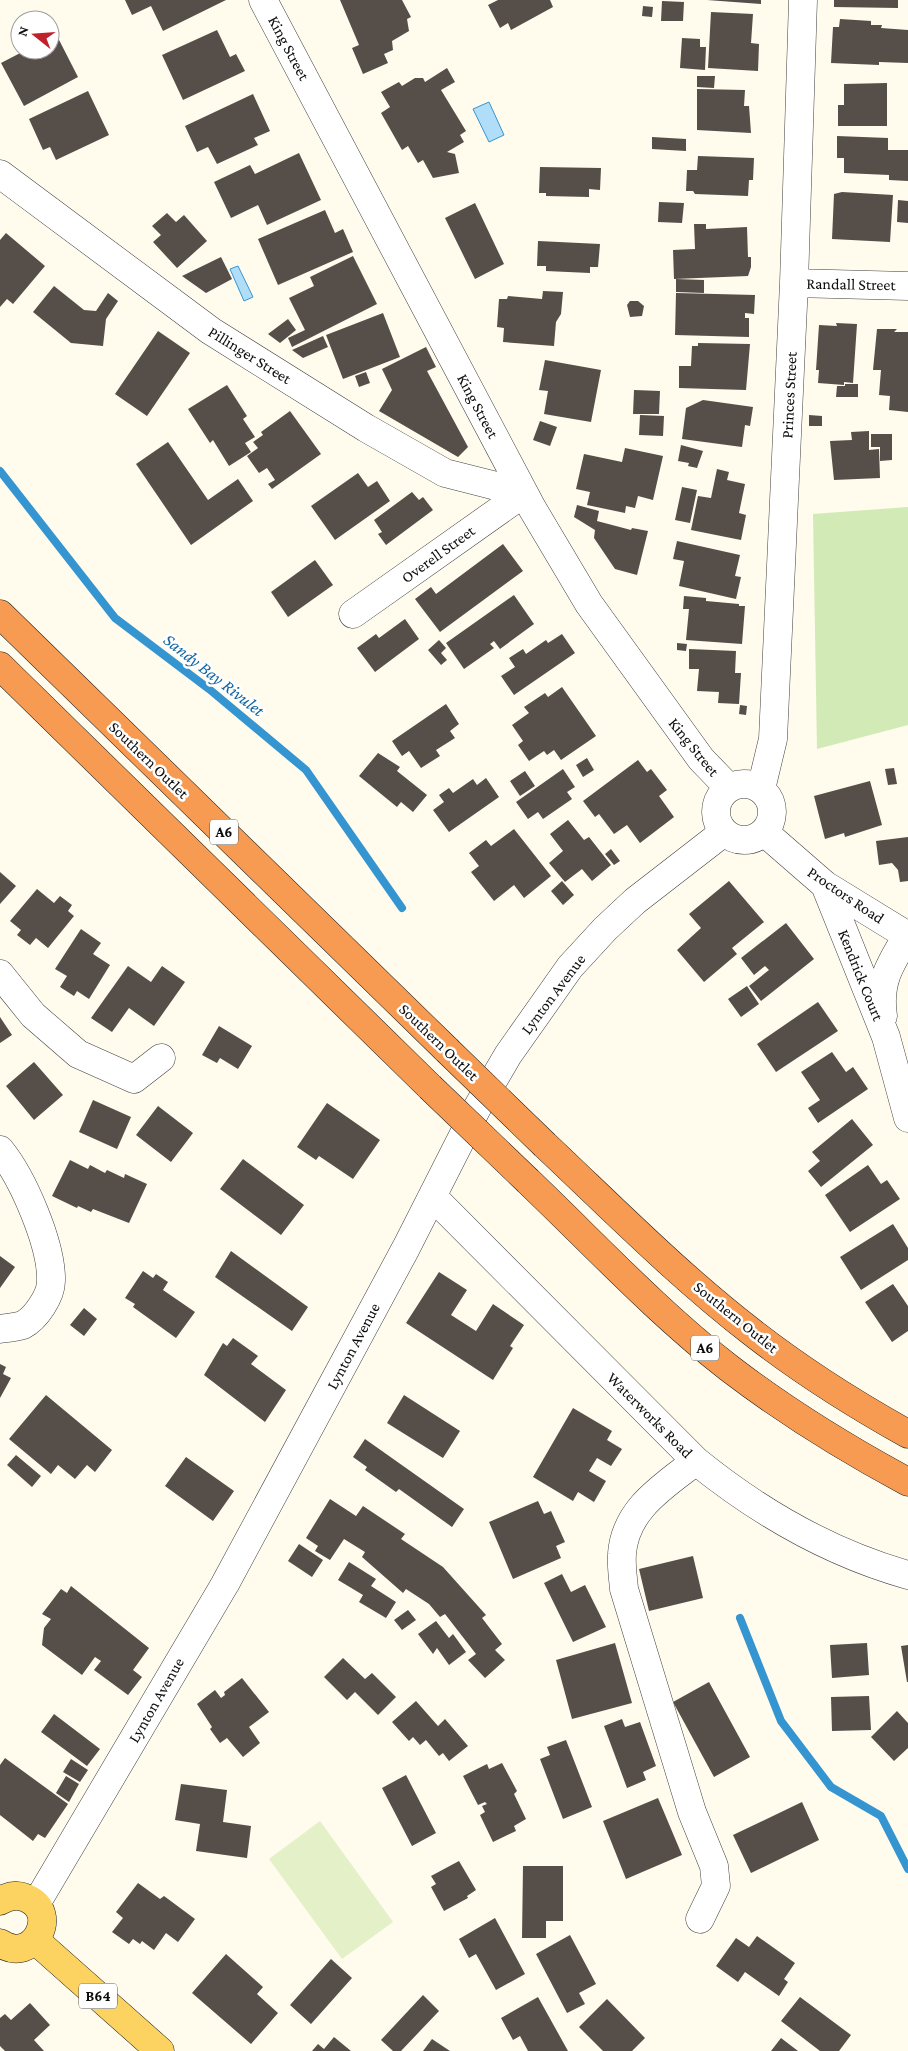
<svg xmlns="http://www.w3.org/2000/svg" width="908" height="2051" font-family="'Crimson Pro',serif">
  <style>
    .green { fill: #d2eab5 }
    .pitch { fill: #e4f1c8 }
    .water { fill: #b0def8; stroke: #3595d1 }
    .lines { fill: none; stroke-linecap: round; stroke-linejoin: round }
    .stream { stroke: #3595d1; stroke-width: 8 }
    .building { fill: #564e49 }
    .minor-casing { stroke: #404040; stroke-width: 29 }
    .major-casing { stroke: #1e1e1e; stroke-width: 29 }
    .highway-casing { stroke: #1e1e1e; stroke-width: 29 }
    .minor { stroke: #fff; stroke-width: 28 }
    .major { stroke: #fcd360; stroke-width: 28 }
    .highway { stroke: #f89b52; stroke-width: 28 }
    .highway-bridge-casing { stroke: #1e1e1e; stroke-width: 29; stroke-linecap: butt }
    .highway-bridge { stroke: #f89b52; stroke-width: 28 }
    .labels { text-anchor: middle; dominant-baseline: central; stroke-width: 5; stroke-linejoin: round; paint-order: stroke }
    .shield { fill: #fff; stroke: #565656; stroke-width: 1 }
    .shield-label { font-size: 15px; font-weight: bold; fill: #0d0d0d }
    .street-label { font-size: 16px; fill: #0d0d0d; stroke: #fff }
    .water-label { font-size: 18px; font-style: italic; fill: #1366a2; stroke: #fff }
  </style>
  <rect width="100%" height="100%" fill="#fffbed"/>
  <path class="green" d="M908,507V725L817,749L813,514Z"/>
  <path class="pitch" d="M320,1821L393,1922L342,1959L269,1859Z"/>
  <path class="water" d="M489,102L504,135L489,142L473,109Z
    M238,266L253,297L244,301L230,269Z"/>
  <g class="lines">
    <path class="stream" d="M0,471L115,618L209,689L306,770L402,908
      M740,1618L781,1721L831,1787L881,1816L908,1869"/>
  </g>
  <path class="building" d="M125,0H226L163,31L151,6L132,15Z
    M340,0H402L411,17L407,19L409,31L392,41L393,50L384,54L388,63L363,74L352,48L359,45Z
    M498,0H550L553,7L511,30L508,23L500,28L488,5Z
    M707,0H761V4Z
    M834,0H898V8L834,7Z
    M662,1L684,2L683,21H661Z
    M643,6L653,7L652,17L642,16Z
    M711,12L753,14L751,43L759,44L758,71L708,68Z
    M840,19L871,21V25H882L881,28L908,30V63L879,62V65L831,63L833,27H839Z
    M217,30L230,57L236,54L245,71L183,100L162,55Z
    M56,34L78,77L24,106L1,63L26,50H50V37Z
    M682,38L700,39V47H706L705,70L680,68Z
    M447,68L455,82L441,90L466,131L460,135L464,142L447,152L455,154L459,173L433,178L423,160L418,163L408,146L402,150L381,113L390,107L381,92L399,82L402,86L415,78H423L425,82Z
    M697,76H715L714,88L697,87Z
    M887,83V126H838V105H844V84Z
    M697,89L745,90L744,106H749L751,133L697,130Z
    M88,91L109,135L56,160L50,147L43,150L29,119Z
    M253,94L270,131L254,138L258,145L217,164L208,147L197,152L185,126Z
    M837,136L888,138V150H908V181L889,180V175L844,173V158H837Z
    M652,137L686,139V151L652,149Z
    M299,153L321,200L267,225L258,205L231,218L214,182L250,165L255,174Z
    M698,156L754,158L753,180H749L748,196L695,194L693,191H686L687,170H697Z
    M540,167L601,168L600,190L589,189V197L546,196V193H539Z
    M842,192L893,195L890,242L832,239L834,194Z
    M898,200L908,201V223L897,222Z
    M659,202L684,203L682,223L658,222Z
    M475,203L504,264L475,279L445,218Z
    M325,210L335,233L343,229L353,252L278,285L258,239Z
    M167,213L176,222L184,215L207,241L177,268L153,242L161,235L152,226Z
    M694,224H706V229L747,227L748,257H751V267L748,276L674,279L673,250L695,249Z
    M6,233L45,266L13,304L7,299L0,307V240Z
    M538,241L600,244L598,267H590V273L546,271V266H537Z
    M353,256L377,304L292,347L288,338L305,330L289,298L314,286L310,277Z
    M221,257L232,279L206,293L182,276Z
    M676,279L704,280V293L676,292Z
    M54,286L84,310L96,311L108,293L118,301L106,319L103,346L71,343L33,312Z
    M543,291L563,292L561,314L556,322L554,346L503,342L504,328L497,327L499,299H507L508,296L542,299Z
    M676,293L755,295L754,314L745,313V318H749V337L675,335Z
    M630,301H638L644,306L642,316L630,317L627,305Z
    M383,313L400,357L343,379L326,335Z
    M288,319L296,330L280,343L268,334Z
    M836,323L857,324L853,383L844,382V385L818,383L819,370H816L819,325L837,326Z
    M877,329H897L894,332H908V412L889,410L890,396L879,395L881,370H873Z
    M158,331L190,353L147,416L115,394Z
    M323,336L328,347L303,358L292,350Z
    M698,343L750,344L746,390L679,388V366H691L692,346H698Z
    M426,347L436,367L427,371L468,447L458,457L379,411L392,390L382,369Z
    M545,360L601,370L591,422L544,414L548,391L539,390Z
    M366,372L370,383L359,387L355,376Z
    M845,384H858V397H836L837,386H845Z
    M227,385L247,416L243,419L255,437L245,443L251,452L229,466L213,440L210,443L188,409Z
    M634,390L660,391L659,414H633Z
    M703,400L753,407L750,426L745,425L742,447L682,439L686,408Z
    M290,411L321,454L272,489L268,484L275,480L267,468L259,473L247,456L258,448L253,442L263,435L261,432Z
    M640,415L664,416L663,436L639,435Z
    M809,415L822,416V426H809Z
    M540,421L557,427L550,446L533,440Z
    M869,431V450L879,449L880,478L834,480L830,441L852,440L851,432Z
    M871,434H892V460L880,461V447H871Z
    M168,442L208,500L238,479L253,501L191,545L136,464Z
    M681,445L703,451L697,468L688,466L689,463L678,461Z
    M625,448L663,456L653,500L638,496L635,508L626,506L625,513L587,505L590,492L576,489L584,454L622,462Z
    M717,469L729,472L727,480L745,484L739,513L746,515L741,540L691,530L698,496L711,498Z
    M358,473L368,487L377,481L390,501L335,540L311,506Z
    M682,487L697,490L690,523L675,520Z
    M412,492L419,500L423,497L433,510L386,545L378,534L382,532L374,520Z
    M577,505L599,511L597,521L631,530L632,528L648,531L637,575L615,569L594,538L595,530L574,517Z
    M677,541L740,555L735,576L741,577L736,599L679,586L684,561L673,559Z
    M503,544L523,571L440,632L415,599L431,587L436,594Z
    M315,560L333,585L288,617L271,592Z
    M514,595L534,624L500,649L494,641L490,644L494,648L464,669L446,643Z
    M684,596L706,598V601L739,604V606H745L742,644L686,640L689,609H683Z
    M405,619L419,639L375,672L357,648L376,634L379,638Z
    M562,634L575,653L514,695L501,676L515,667L509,658L523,649L526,654L546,640L548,643Z
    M439,640L446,648L441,653L447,660L441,665L428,650Z
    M677,643L687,644L686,651L677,650Z
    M689,649L736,651L735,673H741L739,704L718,703L719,692L697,691L699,669H689Z
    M562,687L596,736L561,760L554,750L547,755L544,751L529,761L518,745L523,741L512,725L529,713L524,707L545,693L548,697Z
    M446,704L459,724L450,731L455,738L436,750L440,756L421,768L409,751L402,756L392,741Z
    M740,705L747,706L746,715L739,714Z
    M378,753L400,767L397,771L427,795L413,812L401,802L397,807L359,776Z
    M587,758L594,770L583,777L576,765Z
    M638,760L647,772L651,769L667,790L659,796L674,817L640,843L627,825L614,834L599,814L595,817L583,801Z
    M894,768L897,784L888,785L885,769Z
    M563,769L575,787L567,792L572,799L543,819L538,812L528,819L516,802Z
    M525,771L535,786L520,796L510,781Z
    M486,778L499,797L449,832L433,810L444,802L439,795L449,788L453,793L473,779L477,785Z
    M870,781L882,825L845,837L844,833L825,839L814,796Z
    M568,820L584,840L589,837L611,865L592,881L582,869L565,882L549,863L563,851L550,834Z
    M514,829L551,876L524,898L514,885L494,901L471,872L479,866L469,853L486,840L491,846Z
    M908,837V881L900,882L898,870L892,863L879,865L876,841Z
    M611,849L620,861L614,865L605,854Z
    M0,872L16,886L0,904Z
    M562,881L574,895L563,905L551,891Z
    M729,881L764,922L732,948L737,954L704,982L677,950L701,928L689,914Z
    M37,889L54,903L60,896L72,905L68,911L74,916L48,948L36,938L30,945L17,935L21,930L10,921Z
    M786,923L814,959L761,1001L749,986L769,970L765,966L754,975L741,958Z
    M81,929L101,943L93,954L110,965L89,999L77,991L74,996L60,987L67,976L55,969Z
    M128,966L151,982L162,966L185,982L154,1026L129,1008L112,1032L91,1018Z
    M747,986L759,1004L741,1017L728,999Z
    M818,1002L838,1031L776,1072L757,1044Z
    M0,1017L12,1035L0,1043Z
    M219,1026L252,1046L238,1069L220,1058L217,1063L202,1055Z
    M832,1052L846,1072L853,1067L868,1089L818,1123L808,1108L820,1100L801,1072Z
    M34,1062L63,1095L34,1120L6,1086Z
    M93,1100L131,1117L117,1149L79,1132Z
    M327,1103L380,1140L353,1179L319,1156L316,1160L297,1147Z
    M158,1106L193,1133L171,1162L136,1135Z
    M852,1119L873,1145L821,1187L808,1171L820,1161L812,1152Z
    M243,1159L304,1205L281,1235L220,1189Z
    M70,1160L88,1169L90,1165L105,1173L107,1170L124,1178L125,1174L147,1184L129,1223L93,1209L91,1212L78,1206L77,1208L52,1196Z
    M868,1165L881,1184L887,1180L900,1199L850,1232L825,1195Z
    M893,1224L908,1248V1260L861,1290L840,1257Z
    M231,1251L308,1307L292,1331L215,1277Z
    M0,1256L15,1267L0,1288Z
    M143,1271L153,1278L156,1274L168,1282L163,1290L195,1312L176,1338L133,1307L135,1304L125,1298Z
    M439,1272L467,1290L451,1315L476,1331L493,1304L524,1325L510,1346L513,1348L493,1380L406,1323Z
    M893,1284L908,1306V1331L892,1342L865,1302Z
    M84,1308L97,1319L84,1336L70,1325Z
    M233,1338L258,1356L251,1364L286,1390L265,1422L204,1375L223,1343L227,1346Z
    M0,1364L6,1367L3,1374L11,1378L0,1398Z
    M46,1395L112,1450L95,1472L87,1465L75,1479L58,1465L51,1474L9,1439Z
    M404,1395L460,1431L443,1458L387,1423Z
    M573,1408L612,1431L607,1440L622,1449L611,1466L597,1458L589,1471L606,1481L594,1502L578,1492L573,1501L533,1477Z
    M365,1439L464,1509L452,1527L399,1489L396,1492L365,1470L367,1467L353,1457Z
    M16,1455L41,1476L32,1487L7,1465Z
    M186,1457L234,1491L213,1521L165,1486Z
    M330,1499L356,1516L363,1506L405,1534L401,1539L443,1567L486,1615L482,1618L502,1644L495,1650L505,1660L485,1678L468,1660L476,1654L445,1614L440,1617L429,1604L406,1589L403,1593L362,1557L365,1552L344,1539L330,1560L315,1551L318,1546L306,1538Z
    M538,1501L544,1514L551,1511L565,1542L556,1546L561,1558L513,1579L489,1522Z
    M299,1544L323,1560L312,1577L288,1561Z
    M693,1556L703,1598L649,1611L639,1569Z
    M349,1562L376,1579L371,1586L396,1602L386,1618L359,1602L363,1595L338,1580Z
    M562,1574L571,1592L585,1585L606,1627L573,1642L544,1583Z
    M71,1586L149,1648L133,1670L142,1677L128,1695L94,1670L101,1661L95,1657L82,1675L42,1645L44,1628L51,1619L42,1614L61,1589L67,1593Z
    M408,1610L416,1620L402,1630L394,1620Z
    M436,1621L449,1638L453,1634L466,1652L449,1665L437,1648L433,1654L418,1634Z
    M615,1643L632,1703L572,1719L556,1660Z
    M867,1643L869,1675L832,1678L830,1645Z
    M908,1645V1682H907L901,1646Z
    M343,1658L365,1679L372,1673L396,1697L378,1715L355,1692L347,1700L324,1677Z
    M242,1678L269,1712L249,1727L260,1743L243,1757L227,1738L220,1743L210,1729L212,1727L197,1704L215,1690L221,1698L225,1695L224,1692Z
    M709,1682L750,1757L714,1777L673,1702Z
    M869,1696L871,1730L832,1731L831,1697Z
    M416,1701L438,1726L445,1719L468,1746L449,1761L443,1753L439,1756L426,1740L420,1745L413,1737L409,1741L392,1722Z
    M897,1711L908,1723V1748L894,1761L871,1737Z
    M54,1714L100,1749L87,1766L41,1732Z
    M622,1719L625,1727L640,1722L656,1766L643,1772L646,1780L627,1788L604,1726Z
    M566,1740L592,1807L563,1819L540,1759L550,1755L547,1747Z
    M5,1758L68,1804L45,1838L38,1834L33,1841L0,1815V1765Z
    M71,1759L88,1770L80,1782L63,1772Z
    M502,1763L517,1791L514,1794L526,1819L514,1826L516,1831L493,1842L480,1815L485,1812L482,1806L487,1804L485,1802L478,1805L463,1776L487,1764L489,1769Z
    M406,1775L436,1833L412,1846L382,1788Z
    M66,1776L79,1784L69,1802L56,1793Z
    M181,1784L227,1790L223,1822L251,1826L247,1858L196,1851L200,1824L175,1820Z
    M658,1798L682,1855L626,1879L603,1821Z
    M802,1802L819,1840L751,1873L733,1835Z
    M459,1861L476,1890L467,1896L468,1898L444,1911L431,1887L436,1884L431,1876Z
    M523,1866H563V1921H546V1938H522Z
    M138,1883L160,1899L164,1896L195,1919L178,1942L166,1933L154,1950L142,1941L140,1944L133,1939L129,1944L112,1932L123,1918L116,1912Z
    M495,1918L525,1974L496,1990L476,1954L469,1958L459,1939Z
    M570,1935L596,1984L579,1993L585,2004L567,2013L536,1954Z
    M757,1936L795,1963L784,1979L788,1982L779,1996L745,1972L738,1982L716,1966L736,1938L749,1947Z
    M226,1954L263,1987L257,1994L278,2013L251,2044L192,1993Z
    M331,1959L352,1978L311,2024L290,2005Z
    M423,1995L439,2011L401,2051H393L381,2040Z
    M538,1997L568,2051H528L520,2036L513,2040L501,2018Z
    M800,1997L851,2035L839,2051H820L781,2021Z
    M607,1999L645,2038L632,2051H603L579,2027Z
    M30,2003L50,2025L34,2040L44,2051H5L0,2046V2018L5,2014L11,2020Z
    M334,2037L351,2051H312L318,2044L324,2049Z
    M781,2038L798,2051H771Z
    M432,2039L450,2051H423Z"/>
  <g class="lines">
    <g class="minor-casing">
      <path id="minor" d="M263,0L532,508L589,604L701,759L729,788
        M0,174L211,331L366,428L445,473L524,493
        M794,283L908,286
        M353,614L524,493
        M716 812a28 28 0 1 1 56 0a28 28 0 1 1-56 0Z
        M761,789L773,739L794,283L803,0
        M764,832L825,885L908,936
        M825,885L886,1037L908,1118
        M0,974L33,1015L78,1054L134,1079L161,1058
        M883,1016C878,982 890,964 907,936
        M0,1150C23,1178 52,1245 51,1281C51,1296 36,1318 23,1325C16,1327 7,1328 0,1329
        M433,1197L696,1461C759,1512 830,1553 908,1575
        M696,1461C664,1486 625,1509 622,1554C621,1565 623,1577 624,1589L692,1812L714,1866L716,1886L700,1919
        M36,1904L225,1584L406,1248L477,1108L508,1055L570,967L605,929L635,901L724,832"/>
    </g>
    <g class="major-casing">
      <path id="major" d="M0,1901C8,1896 17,1894 26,1898C61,1912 33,1966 0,1943
        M35,1940L160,2051"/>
    </g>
    <g class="highway-casing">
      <path id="highway" d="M0,614L447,1050
        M0,666L430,1087
        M545,1145C613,1209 679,1276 753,1333C802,1371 854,1404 908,1434
        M528,1181C594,1244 657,1312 729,1368C785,1411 845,1448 908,1482"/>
    </g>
    <use href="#minor" class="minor"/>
    <use href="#major" class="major"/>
    <use href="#highway" class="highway"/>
    <g class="highway-bridge-casing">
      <path id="highway-bridge" d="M447,1050L545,1145
        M430,1087L528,1181"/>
    </g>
    <use href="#highway-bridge" class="highway-bridge"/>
  </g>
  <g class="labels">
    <g class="shield">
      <rect x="210" y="819.5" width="28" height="25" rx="4"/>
      <rect x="691" y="1335.5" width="28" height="25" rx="4"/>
      <rect x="79" y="1983.5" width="38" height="25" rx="4"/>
    </g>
    <g class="shield-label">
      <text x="224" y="832">A6</text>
      <text x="705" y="1348">A6</text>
      <text x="98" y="1996">B64</text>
    </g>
    <g class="street-label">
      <text transform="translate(289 48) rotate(62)">King Street</text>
      <text transform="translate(851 284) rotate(1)">Randall Street</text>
      <text transform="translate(250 355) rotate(32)">Pillinger Street</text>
      <text transform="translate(789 395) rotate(-87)">Princes Street</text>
      <text transform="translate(478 406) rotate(62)">King Street</text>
      <text transform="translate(438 554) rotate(-36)">Overell Street</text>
      <text transform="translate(694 747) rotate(51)">King Street</text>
      <text transform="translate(149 760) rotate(44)">Southern Outlet</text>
      <text transform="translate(846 895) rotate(34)">Proctors Road</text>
      <text transform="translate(861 975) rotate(68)">Kendrick Court</text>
      <text transform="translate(553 994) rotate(-53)">Lynton Avenue</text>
      <text transform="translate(439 1042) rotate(44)">Southern Outlet</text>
      <text transform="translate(736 1317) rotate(39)">Southern Outlet</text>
      <text transform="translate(353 1346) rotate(-62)">Lynton Avenue</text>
      <text transform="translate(650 1415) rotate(45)">Waterworks Road</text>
      <text transform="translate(156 1700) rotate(-60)">Lynton Avenue</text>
    </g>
    <g class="water-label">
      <text transform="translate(214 675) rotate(38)">Sandy Bay Rivulet</text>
    </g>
  </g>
  <g transform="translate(35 35) rotate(287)"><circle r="24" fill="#ffffff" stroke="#9e9e9e"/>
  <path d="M0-4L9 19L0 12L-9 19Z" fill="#c0212c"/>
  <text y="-8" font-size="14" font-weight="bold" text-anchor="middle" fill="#0d0d0d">N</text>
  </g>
</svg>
